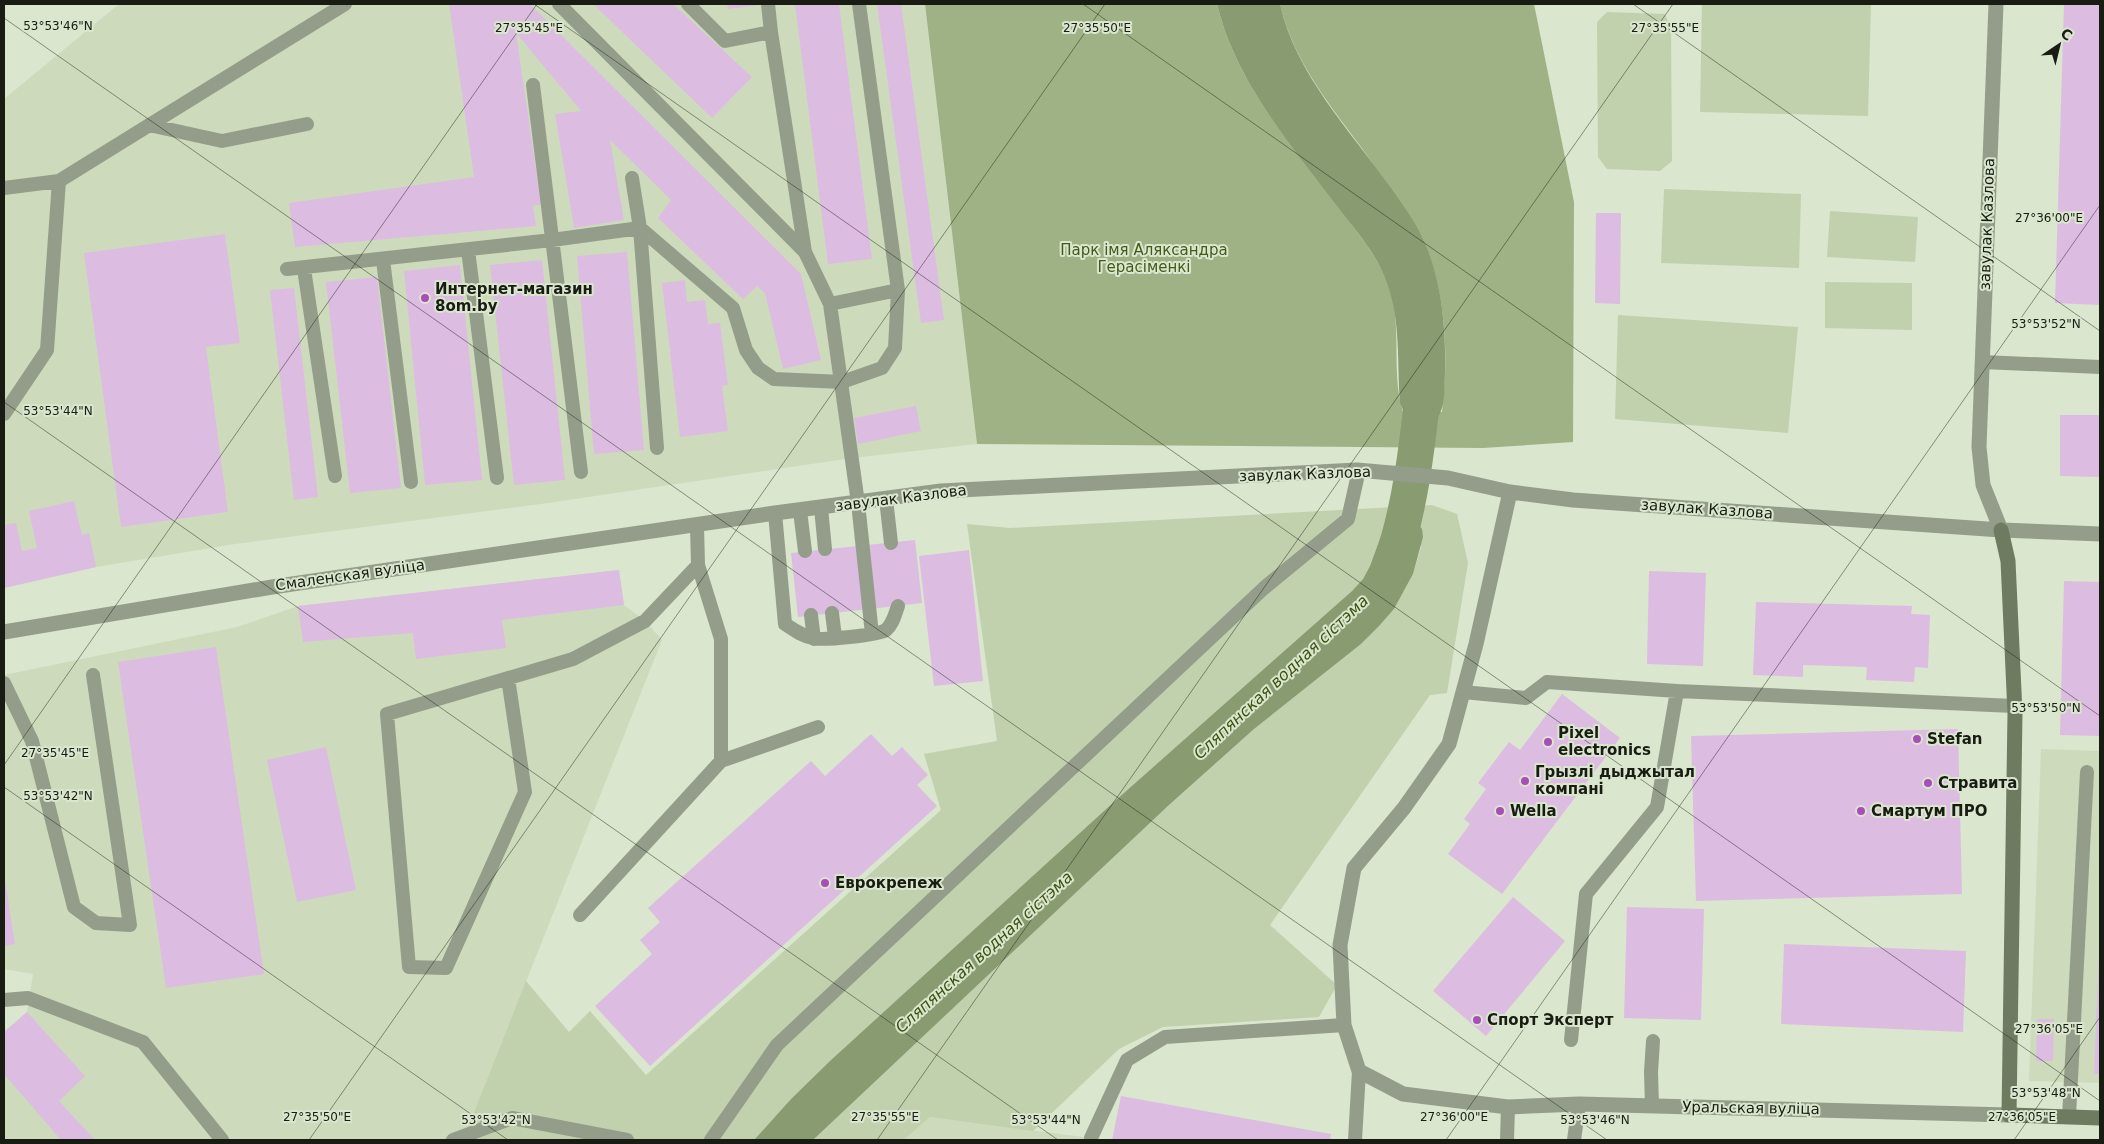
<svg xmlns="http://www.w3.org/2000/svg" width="2104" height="1144" font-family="'DejaVu Sans',sans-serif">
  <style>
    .built { fill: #cddbbc }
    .green { fill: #c1d1ad }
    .forest { fill: #9fb286 }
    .water { fill: #899b71 }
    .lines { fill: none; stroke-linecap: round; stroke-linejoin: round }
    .canal { stroke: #899b71; stroke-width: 36 }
    .building { fill: #ddbce2 }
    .lane { stroke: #949d8a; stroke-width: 14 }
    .street { stroke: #949d8a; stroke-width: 15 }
    .secondary { stroke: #6f7b60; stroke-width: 15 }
    .ticks { fill: none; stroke: #181c13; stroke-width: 1; stroke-opacity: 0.45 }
    .poi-dot { fill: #a94eb9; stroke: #dae6cd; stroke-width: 2 }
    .labels { text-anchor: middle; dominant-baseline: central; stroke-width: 4; stroke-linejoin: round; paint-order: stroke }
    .street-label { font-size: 15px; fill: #181c13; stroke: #dae6cd }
    .park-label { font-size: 15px; fill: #435b1a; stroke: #dae6cd }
    .poi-label { font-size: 15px; font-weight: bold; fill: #181c13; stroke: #dae6cd; text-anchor: start }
    .water-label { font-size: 16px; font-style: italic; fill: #3a510f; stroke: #dae6cd }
    .ticks-label { font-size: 12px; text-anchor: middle; fill: #181c13; stroke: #dae6cd; stroke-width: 4; stroke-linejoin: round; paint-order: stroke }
  </style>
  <rect width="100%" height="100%" fill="#dae6cd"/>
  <path class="built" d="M119,4H925L977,444L852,458L541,504L235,544L96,567L4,588V99Z
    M619,570L624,605L645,621L662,640L463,1140H4V1032L27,1012L33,974L4,969V675L237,627L298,606Z
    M2041,749L2100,751V1083L2029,1081Z
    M930,1117L1091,1138L1102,1140H904Z"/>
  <path class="green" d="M1702,4H1871L1868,116L1700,112Z
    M1607,12L1665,14L1671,29L1672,161L1660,171L1607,169L1598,157L1597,22Z
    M1664,189L1801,194L1799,268L1661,263Z
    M1830,211L1918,217L1915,262L1827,257Z
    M1825,282L1912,283V330L1825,328Z
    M1618,315L1798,327L1788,433L1615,419Z
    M1432,505L1457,514L1468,563L1447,693L1430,695L1270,925L1337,985L1319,1017L1163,1027L1119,1049L1033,1131L930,1117L904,1140H813L1169,805L1254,729L1361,644L1394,609L1413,574L1421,547L1398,514L1391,516L1386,522L1370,566L1363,579L1352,591L1116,800L831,1060L791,1099L754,1140H463L526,981L569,1032L590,1011L646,1075L941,810L924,754L997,741L967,524L1010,528Z"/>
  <path class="forest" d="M925,4H1217C1236,83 1291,144 1339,208C1356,231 1376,254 1387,281C1404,323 1390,370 1403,412H1442C1449,358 1446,289 1423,240C1418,228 1410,218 1403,207C1385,180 1366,153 1346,127C1317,88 1291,51 1280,4H1534L1574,202L1573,442L1483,448L977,444Z"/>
  <path class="water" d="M1217,4H1280C1296,75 1350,130 1391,188C1402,204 1415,221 1423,239C1442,279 1446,329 1445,373C1444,392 1447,413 1430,425C1414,423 1406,419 1400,403C1397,363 1401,321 1387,283C1378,256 1357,232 1340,210C1292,146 1236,83 1217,4Z
    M1398,514L1413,517L1422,529L1423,537L1413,574L1394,609L1379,626L1361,644L1254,729L1169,805L813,1140H754L791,1099L831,1060L1116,800L1352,591L1363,579L1370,566L1386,522L1391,516Z"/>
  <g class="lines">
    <path class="canal" d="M1392,561C1412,502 1418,437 1425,375"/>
  </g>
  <path class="building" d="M449,4H530L801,274L821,360L783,369L765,293L757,286L743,299L658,218L671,200L610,140L624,220L574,228L555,114L581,111L516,33L541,204L533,206L536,226L295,247L289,203L474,177Z
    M593,4H673L752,77L712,118Z
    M727,4H760V5L728,9Z
    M795,4H839L872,259L828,264Z
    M877,4H901L944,320L921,323Z
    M2064,4H2100V305L2055,303Z
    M1596,213H1621L1620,304L1595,303Z
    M225,234L240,343L206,347L228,512L121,527L84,253Z
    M627,252L644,450L594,454L577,256Z
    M542,260L565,480L514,485L490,265Z
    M460,265L482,480L425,485L404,271Z
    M377,277L401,488L350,493L326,282Z
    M685,280L687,302L705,300L708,324L720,323L728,385L722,386L728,431L680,437L662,283Z
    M294,288L318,497L294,500L270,290Z
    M916,406L921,431L858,444L854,418Z
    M2060,415H2100V477L2060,476Z
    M74,501L82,535L89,533L96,567L4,588V525L16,523L22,551L37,548L29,511Z
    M915,540L922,603L798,617L791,553Z
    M969,550L983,681L934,686L919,556Z
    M619,570L624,605L502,620L506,648L416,659L413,633L303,642L298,606Z
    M1649,571L1706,573L1703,666L1647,664Z
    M2064,581L2100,582V736L2060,735Z
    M1756,602L1912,606L1911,614L1930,615L1928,668L1915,667L1914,682L1866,680L1867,667L1803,665V677L1753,675Z
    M216,647L264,974L166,988L118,662Z
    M1562,694L1620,738L1502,894L1448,854L1470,824L1464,819L1486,789L1478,783L1509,742L1520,750Z
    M1958,729L1962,894L1696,901L1691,736Z
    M871,734L892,756L902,747L928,775L917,785L937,806L650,1066L595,1006L652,954L640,940L660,922L648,908L811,761L825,776Z
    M326,747L356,890L297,902L267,760Z
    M4,874L15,944L4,946Z
    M1513,897L1565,941L1486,1036L1433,991Z
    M1627,907L1704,909L1701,1020L1624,1018Z
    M1784,944L1966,951L1963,1032L1781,1024Z
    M2099,953H2100V1074H2094Z
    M27,1012L85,1076L59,1101L95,1140H61L4,1074V1032Z
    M2037,1019H2054L2053,1061H2036Z
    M1121,1096L1331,1134L1330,1140H1112Z"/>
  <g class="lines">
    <path class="lane" d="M559,4L805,252L830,304L858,503L872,634
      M688,4L725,41L771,32L768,4
      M771,32L805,252
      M533,85L581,472
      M149,125L222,141L307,124
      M632,178L640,228L657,448
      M4,188L59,181
      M468,250L497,478
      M383,260L411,482
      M287,269L552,240L640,228L733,308L746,350L758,368L774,379L842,382L882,368L895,348L898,290
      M304,269L335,476
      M830,304L898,290L859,4
      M1982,362L2100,367
      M4,414L47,350L59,181L345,4
      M886,499L891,543
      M821,508L825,549
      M800,511L805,551
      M775,513L785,624C794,630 802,636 813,638C822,641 878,635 886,630C893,624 895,614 898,606
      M832,613L835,637
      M811,615L814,639
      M508,678L525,792L446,968L409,967L387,714L573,659L645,621L698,565L697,526
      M4,683L32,741L74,907L96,923L130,925L93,675
      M1463,692L1526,698L1547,682L1677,691L2014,706
      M721,761L818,727
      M580,915L721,761V639L698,565
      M4,1000L28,998L143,1042L222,1140
      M1571,1040L1586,894L1657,807L1677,691
      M1652,1106L1651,1072L1653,1041
      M2069,1117L2087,772
      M1091,1138L1127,1060L1165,1037L1344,1025
      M453,1140L512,1118L627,1140
      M711,1140L777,1045L1264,588L1348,519L1359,470
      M1355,1140L1359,1071
      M1507,1140L1508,1107
      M1574,1140L1579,1104"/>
    <path class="street" d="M1996,4L1979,447L1983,485L2001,530
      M1510,492L1476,644L1449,744L1404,808L1354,868L1340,945L1344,1025L1359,1071L1403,1094L1508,1107L1579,1104L2009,1115
      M4,632L272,587L775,513L941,491L1357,470L1448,478L1510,492L1573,500L2001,530L2100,534"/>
    <path class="secondary" d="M2001,530L2008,561L2015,713L2009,1115L2100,1118"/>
  </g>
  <path class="ticks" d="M534,4L2100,1101M1083,4L2100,716M1633,4L2100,331M4,18L1607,1140M4,402L1058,1140M4,765L537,4M4,787L508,1140M309,1140L1105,4M877,1140L1673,4M1446,1140L2100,205M2014,1140L2100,1017"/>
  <g class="poi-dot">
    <circle cx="425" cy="298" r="5"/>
    <circle cx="1917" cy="739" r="5"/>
    <circle cx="1548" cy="742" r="5"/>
    <circle cx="1525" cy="781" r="5"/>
    <circle cx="1928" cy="783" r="5"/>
    <circle cx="1500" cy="811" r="5"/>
    <circle cx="1861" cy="811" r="5"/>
    <circle cx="825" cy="883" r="5"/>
    <circle cx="1477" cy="1020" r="5"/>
  </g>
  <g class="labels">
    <g class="street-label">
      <text transform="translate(1987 224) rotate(-88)">завулак Казлова</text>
      <text transform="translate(1305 474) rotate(-2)">завулак Казлова</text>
      <text transform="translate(901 498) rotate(-7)">завулак Казлова</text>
      <text transform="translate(1707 509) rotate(4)">завулак Казлова</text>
      <text transform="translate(350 575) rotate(-8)">Смаленская вуліца</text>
      <text transform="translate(1751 1108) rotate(1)">Уральская вуліца</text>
    </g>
    <g class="park-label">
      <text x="1144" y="250">Парк імя Аляксандра<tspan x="1144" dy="17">Герасіменкі</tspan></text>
    </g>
    <g class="poi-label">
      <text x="435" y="289">Интернет-магазин<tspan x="435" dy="17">8om.by</tspan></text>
      <text x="1558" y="733">Pixel<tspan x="1558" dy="17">electronics</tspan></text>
      <text x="1927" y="739">Stefan</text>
      <text x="1535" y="772">Грызлі дыджытал<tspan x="1535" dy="17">компані</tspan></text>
      <text x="1938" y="783">Стравита</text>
      <text x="1510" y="811">Wella</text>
      <text x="1871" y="811">Смартум ПРО</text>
      <text x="835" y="883">Еврокрепеж</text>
      <text x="1487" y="1020">Спорт Эксперт</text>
    </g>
    <g class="water-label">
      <text transform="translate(1281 677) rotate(-43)">Сляпянская водная сістэма</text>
      <text transform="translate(984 952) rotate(-42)">Сляпянская водная сістэма</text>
    </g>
  </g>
  <g class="ticks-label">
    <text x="58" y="30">53°53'46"N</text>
    <text x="529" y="32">27°35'45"E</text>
    <text x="1097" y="32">27°35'50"E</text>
    <text x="1665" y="32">27°35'55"E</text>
    <text x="2049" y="222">27°36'00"E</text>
    <text x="2046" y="328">53°53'52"N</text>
    <text x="58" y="415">53°53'44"N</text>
    <text x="2046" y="712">53°53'50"N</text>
    <text x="55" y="757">27°35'45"E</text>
    <text x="58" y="800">53°53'42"N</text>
    <text x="2049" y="1033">27°36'05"E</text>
    <text x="2046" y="1097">53°53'48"N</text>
    <text x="317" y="1121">27°35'50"E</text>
    <text x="885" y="1121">27°35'55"E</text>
    <text x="1454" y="1121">27°36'00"E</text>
    <text x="2022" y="1121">27°36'05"E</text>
    <text x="496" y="1124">53°53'42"N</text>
    <text x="1046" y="1124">53°53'44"N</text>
    <text x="1595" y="1124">53°53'46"N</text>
  </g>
  <rect width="2104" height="1144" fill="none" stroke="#181c13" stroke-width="10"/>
  <g transform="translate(2059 45) rotate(35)" stroke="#dae6cd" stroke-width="4" paint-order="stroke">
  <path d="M0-4L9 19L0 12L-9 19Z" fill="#181c13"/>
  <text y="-8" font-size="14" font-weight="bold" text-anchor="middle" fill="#181c13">С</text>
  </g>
</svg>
